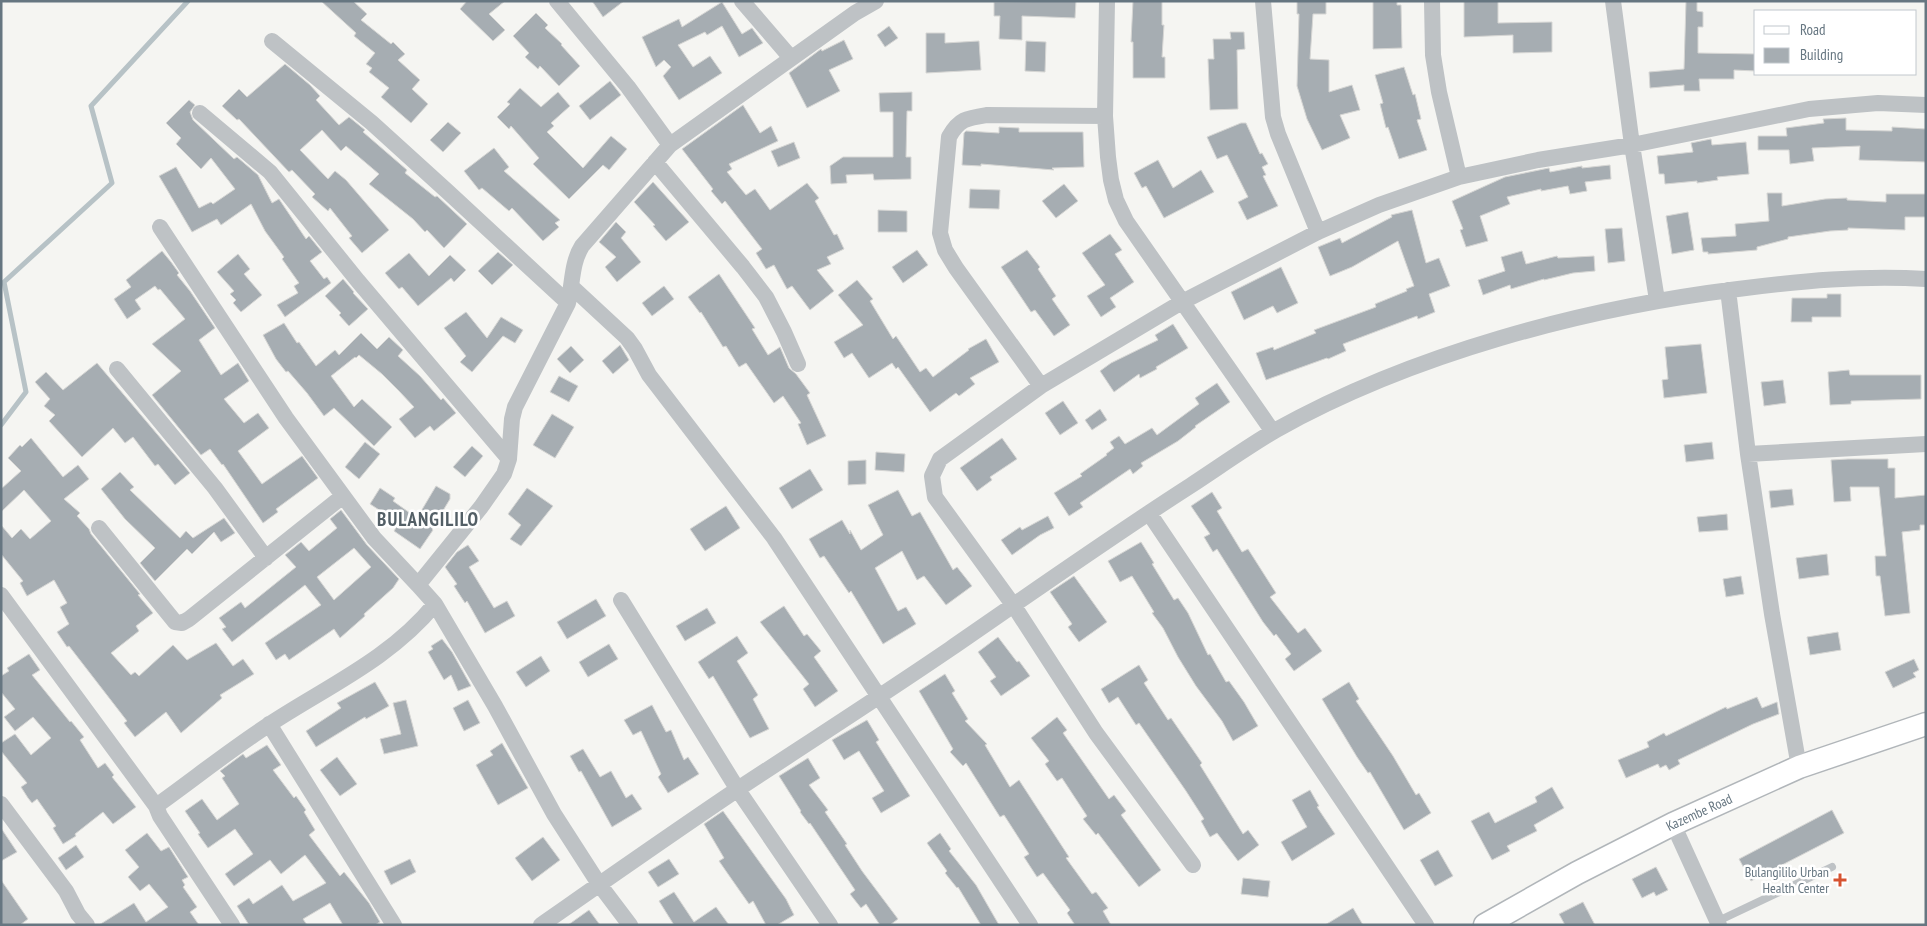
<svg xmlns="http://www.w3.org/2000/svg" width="1927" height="926" font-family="'PT Sans Narrow',sans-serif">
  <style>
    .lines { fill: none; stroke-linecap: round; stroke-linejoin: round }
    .stream { stroke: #b7c2c6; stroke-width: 5 }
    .building { fill: #a6adb2; stroke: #d6d6d4; fill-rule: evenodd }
    .secondary-casing { stroke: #b1b6ba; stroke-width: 25 }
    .lane { stroke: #bec2c5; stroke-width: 8 }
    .street { stroke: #bec2c5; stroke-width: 16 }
    .secondary { stroke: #fff; stroke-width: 22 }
    .poi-dot { fill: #d65331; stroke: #fff; stroke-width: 2 }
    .labels { text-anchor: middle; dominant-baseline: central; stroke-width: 5; stroke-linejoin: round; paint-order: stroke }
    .street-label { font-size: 14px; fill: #667681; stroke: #fff }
    .poi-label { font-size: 14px; fill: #667681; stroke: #fff; text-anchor: end }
    .district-label { font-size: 19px; font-weight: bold; letter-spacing: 1px; fill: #535f66; stroke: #fff }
  </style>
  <rect width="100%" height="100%" fill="#f5f5f2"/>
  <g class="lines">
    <path class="stream" d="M1,425L26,392L4,282L112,183L91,106L188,1"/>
  </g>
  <path class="building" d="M321,1H353L367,14L361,20L391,44L393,42L405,54L398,60L420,80L412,89L428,104L411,123L381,97L389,88L369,72L372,68L366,64L375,53L354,36L356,33Z
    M467,1H505L489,14L505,30L493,41L460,9Z
    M592,1H624L603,17Z
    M1076,1L1075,18L1022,16V40L999,39L1000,16H994V2Z
    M1133,1H1162V25H1164L1162,57H1165V78H1133V42H1131Z
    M1297,1H1326V14H1313L1310,59L1329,60V92L1352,85L1360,110L1340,115L1350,138L1322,150L1307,119L1297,86L1299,14H1297Z
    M1373,1H1397V5H1401L1402,48L1373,49Z
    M1464,1H1498V23L1552,22V52L1513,53V35L1464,37Z
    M1686,1H1697V11L1703,12V27H1698V53L1756,54V71L1734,70V79H1699L1700,91H1684V85L1650,88L1649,72L1684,69Z
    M722,2L742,34L752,28L763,43L739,57L722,26L707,35L705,32L678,45L693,67L710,56L722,73L679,100L663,76L671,67L664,60L656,67L642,37L679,19L682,27Z
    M536,13L548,25L545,28L562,44L561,45L580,66L559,86L540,66L538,69L525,57L529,53L513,36Z
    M889,26L898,38L885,47L877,35Z
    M1230,32H1244L1245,49L1237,50L1238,109L1210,110L1208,59H1214L1213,39H1231Z
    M926,33H945V43L979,41L981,70L926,73Z
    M844,40L853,59L829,70L840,91L807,108L789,73L821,49L822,51Z
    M1026,41L1046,42L1045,72L1025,71Z
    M285,64L310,85L320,96L316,100L339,125L349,117L365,130L363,132L407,170L405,173L435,197L437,196L467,224L444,248L427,230L425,232L413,219L369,184L379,174L346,146L341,151L322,130L300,150L328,179L335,171L346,180L389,230L362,253L349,238L352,236L330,208L328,211L312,197L315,194L292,170L289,172L239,119L237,120L222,106L239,89L247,97Z
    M1404,67L1413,95L1415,94L1421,119L1417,120L1427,150L1399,159L1388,127L1386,128L1380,104L1383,103L1375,75Z
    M610,81L621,95L590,120L579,106Z
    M520,88L541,107L558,92L570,106L551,123L554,126L547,132L583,168L611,136L627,149L609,170L603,165L569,199L533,164L539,158L511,126L509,129L497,117L510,104L507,102Z
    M912,92V111H907L906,157H911V179L874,180L873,174L846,175L847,183L831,184L830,166L843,157H893V112H880L879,93Z
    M189,100L195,105L190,112L193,120L234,159L237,157L258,175L272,203L279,199L306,239L309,236L322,252L310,261L324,279L327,277L331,283L285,317L277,305L298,293L294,286L299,283L282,259L284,257L265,231L251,204L221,225L217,219L192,232L159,176L176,167L199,208L211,202L213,204L235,189L211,158L201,169L176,144L181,138L166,123Z
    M743,105L760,133L771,126L778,141L729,164L732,169L727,172L746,195L755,189L770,210L807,183L819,198L815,201L834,235L837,234L844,249L827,257L831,264L817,270L834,291L810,310L792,286L787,289L774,265L766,269L756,253L762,249L725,201L722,204L711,191L713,189L682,149Z
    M1846,118V130L1892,131V127L1926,129V162L1859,160L1860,146L1812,148L1814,161L1790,164L1789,150H1758V136H1787L1786,128L1824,123L1823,119Z
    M448,122L461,133L443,152L430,140Z
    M1241,123H1246L1260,154L1262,153L1268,164L1262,167L1266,175L1263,176L1278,206L1247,220L1238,202L1248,197L1227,155L1217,159L1207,137Z
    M999,127L1019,128V132H1083L1084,167L1052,168L1054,170L981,164V166L962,165L964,133L966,131L999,133Z
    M1711,139L1712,145L1746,142L1749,174L1717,177L1718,180L1697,183V181L1665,184L1664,174H1659L1657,156L1693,152L1691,143Z
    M794,142L800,158L778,167L771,151Z
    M494,148L509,167L504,171L560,220L555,223L559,227L543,241L512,208L509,211L482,188L479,190L464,171Z
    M1158,160L1173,188L1201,170L1214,192L1164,218L1146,186L1142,188L1134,173Z
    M1610,165L1611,179L1585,182L1587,191L1570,194L1568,186L1541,191V189L1507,197L1510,204L1480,216L1488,241L1466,247L1460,230L1463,229L1452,201L1505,177L1549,168L1550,172L1582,166V168Z
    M653,182L689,222L666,241L653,226L655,225L634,202Z
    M1064,184L1078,201L1056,218L1042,201Z
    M970,189L1000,190L999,209L969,208Z
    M1767,193H1782V206L1825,199L1847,198V200L1886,202V194H1926V217H1905V230L1848,228V230L1830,231L1788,237V239L1757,247V250L1708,254V252H1703L1701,238L1736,236L1735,224L1769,221Z
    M878,210L907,211V232H878Z
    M1412,210L1426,263L1439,258L1450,286L1429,294L1435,312L1418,319L1417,316L1343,344L1346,351L1328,359L1327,358L1266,380L1256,353L1273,347L1274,350L1316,333L1314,330L1376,307L1375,304L1407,291L1406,289L1414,286L1398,241L1352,267L1330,276L1318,247L1340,238L1342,243L1392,217L1391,215Z
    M1688,212L1694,250L1672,254L1666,216Z
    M616,222L626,232L621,238L641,262L617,282L605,267L616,257L599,242Z
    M1622,228L1625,261L1608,263L1605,229Z
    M1110,234L1122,250L1115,254L1134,282L1110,298L1116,307L1101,317L1087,296L1105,285L1082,253Z
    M917,250L928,265L903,283L892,267Z
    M1027,250L1040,267L1038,269L1056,296L1052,299L1070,325L1054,336L1035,310L1031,312L1001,267Z
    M162,251L171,262L179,273L177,275L190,291L215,328L199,340L221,375L238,363L249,381L224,399L244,423L258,413L269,428L238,451L262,484L302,456L318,478L276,509L278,512L263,523L223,464L222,465L210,449L201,455L152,395L181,371L152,344L185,319L160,289L158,290L155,286L135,300L141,309L127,319L114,299L131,287L126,280Z
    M1522,251L1526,264L1557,256L1558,258L1594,256L1595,271L1573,273L1544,280V279L1511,289L1510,285L1483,295L1478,280L1505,271L1501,257Z
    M498,252L513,265L492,285L478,271Z
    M409,253L429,276L450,255L466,270L454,282L451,278L418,306L402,287L399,289L385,273Z
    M238,254L250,269L244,274L262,295L241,312L233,303L236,300L230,294L234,291L217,272Z
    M1281,267L1298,303L1277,313L1273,306L1244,320L1231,292Z
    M719,274L755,328L752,329L768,355L780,347L789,368L796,374L810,393L807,395L826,436L807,445L798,424L801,423L783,396L774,403L746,363L739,367L726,346L723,347L701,312L700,313L688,297Z
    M343,279L354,292L353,293L368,309L349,326L339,315L341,313L325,296Z
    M857,280L873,299L870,301L893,339L896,336L920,372L926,368L933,377L969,350L968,349L986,339L999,362L970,378L975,384L959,396L956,393L930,412L898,367L896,369L892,363L869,378L852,353L844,358L834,342L863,325L838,295Z
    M664,286L674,299L652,316L642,303Z
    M1827,294H1841V317H1812V322H1791L1792,298H1827Z
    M466,312L487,338L501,317L523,330L515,343L503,336L472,372L460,362L466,356L444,328Z
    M284,323L297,343L299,342L316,366L335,350L339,355L361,333L377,349L389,337L403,350L398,356L420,376L441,400L443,398L456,413L434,431L430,426L415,438L399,419L414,407L399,391L382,374L359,355L356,358L355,357L331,376L354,407L362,399L392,427L374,446L334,408L324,416L307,393L288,371L286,372L276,359L263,335Z
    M1173,324L1188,348L1156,367L1157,369L1140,378L1139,374L1114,392L1100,371L1111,363L1158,340L1155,335Z
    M1701,344L1707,393L1664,398L1662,380L1668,379L1665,347Z
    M620,345L629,360L613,374L602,361Z
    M571,346L584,360L570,373L557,359Z
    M97,363L190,473L175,485L158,464L155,466L133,437L125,443L113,428L82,457L49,421L55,415L44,406L50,399L35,382L46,372L63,390Z
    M1849,370L1850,375H1921V399L1851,401V404L1830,405L1828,372Z
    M559,376L578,386L569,402L550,392Z
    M1783,380L1786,403L1764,406L1761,382Z
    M1217,383L1230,402L1195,426L1196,427L1178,441L1141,463L1143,466L1133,474L1130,469L1080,503L1083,507L1069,516L1054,493L1082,476L1080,474L1107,455L1106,454L1114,448L1110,442L1119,436L1125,444L1152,428L1157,435L1199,404L1195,398Z
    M1063,401L1078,423L1060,435L1045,413Z
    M1100,409L1107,420L1092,430L1085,420Z
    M552,414L574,427L555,458L533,445Z
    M31,438L63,477L78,465L89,479L64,499L80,513L77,516L89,529L91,534L140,594L138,595L153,613L136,626L139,631L111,653L131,675L135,672L139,676L173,645L187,660L216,643L233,666L243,659L254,674L220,695L222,698L181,733L166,712L135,737L124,723L127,721L69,646L67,647L57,632L69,624L60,607L67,603L54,580L27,596L20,583L23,581L1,554V525L12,538L21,529L30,539L51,521L24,490L1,512V489L21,471L8,458L20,445L22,447Z
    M1002,438L1017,459L990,477L992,480L977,491L960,468Z
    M365,442L380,454L359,479L345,467Z
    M1712,442L1714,459L1686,462L1684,445Z
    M472,446L483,456L465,477L453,467Z
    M876,452L905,454L904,472L875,470Z
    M1848,459H1888V468H1895V498L1926,495V525H1920V530L1902,532L1910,613L1885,616L1880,576H1876L1875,556H1886L1879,487H1850L1851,501L1834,502L1831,460Z
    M866,460V484L848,485V461Z
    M810,469L823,490L792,509L779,488Z
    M120,472L134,487L130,490L180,538L186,531L193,538L224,518L235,533L221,542L214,532L192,554L187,549L155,581L140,563L155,548L125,519L101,489Z
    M436,486L450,494V499L432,529L433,530L420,549L394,531L399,523L370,504L380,488L395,498L393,501L417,518Z
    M527,488L553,506L521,546L510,539L521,525L508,514Z
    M1792,489L1794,505L1771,508L1769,491Z
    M898,490L912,516L920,512L953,570L957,567L972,586L946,605L924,576L917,580L902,551L875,568L898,611L906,607L916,624L883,644L851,591L849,593L824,556L820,558L809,539L842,520L850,534V530L861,550L883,535L868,505Z
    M1212,492L1222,508L1217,511L1242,552L1248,549L1276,593L1270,597L1298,633L1305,628L1322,651L1294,671L1285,659L1291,654L1276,634L1274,636L1263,622L1217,549L1213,552L1204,537L1210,534L1191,506Z
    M726,506L740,528L705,551L690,529Z
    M341,510L367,545L399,579L393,588L364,614L365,616L340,638L334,629L289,660L285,654L276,660L265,643L321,605L305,585L232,642L222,629L226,627L219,618L241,602L245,608L296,567L285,555L301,542L309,551L337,528L330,519ZM354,548L371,567L334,600L317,577Z
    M1727,514L1728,530L1699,532L1697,517Z
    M1048,516L1054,528L1040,535L1012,555L1001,540L1020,527L1022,530Z
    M1141,542L1154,563L1152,564L1174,600L1178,598L1188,613L1208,655L1210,654L1226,682L1229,681L1244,702L1258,726L1233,741L1222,721L1196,686L1178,657L1163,628L1152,613L1154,612L1132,576L1120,582L1108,561Z
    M468,545L479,561L469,567L494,608L507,601L515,616L485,633L467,601L465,603L454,586L457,584L445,567L457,552Z
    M1827,554L1829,575L1799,579L1796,558Z
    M1074,576L1107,622L1079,642L1068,627L1072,624L1050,592Z
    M1741,576L1744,594L1726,597L1723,579Z
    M596,599L606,616L567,639L557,622Z
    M784,606L804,636L807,634L821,651L814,657L838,691L815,707L803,689L809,684L760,622Z
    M707,608L716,623L685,641L676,626Z
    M1838,632L1841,650L1810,655L1807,637Z
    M737,636L748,653L737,661L758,695L753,699L769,729L750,738L713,676L709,679L698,662Z
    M998,637L1017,662L1019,661L1030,676L1001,696L990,681L996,677L978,652Z
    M442,639L452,652L471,686L458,691L451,675L444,680L428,652L433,649L431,646Z
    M609,644L618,659L588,677L579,662Z
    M29,654L40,670L32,675L70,722L71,721L84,737L80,740L98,768L105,763L114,775L112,777L136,807L113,824L103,812L75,834L76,836L63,844L53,828L56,826L37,799L32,803L28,798L21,787L27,783L1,751V743L15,734L31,755L51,738L33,717L15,731L4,717L15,709L1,692V676L9,671L7,668Z
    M541,656L550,671L526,687L516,672Z
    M1914,659L1919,670L1913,673L1916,677L1893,688L1885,672Z
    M1139,665L1148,680L1144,683L1168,720L1171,718L1202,763L1200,765L1243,834L1248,830L1259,845L1238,861L1217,833L1210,837L1201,821L1204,819L1186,791L1139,723L1136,725L1118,697L1109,703L1101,689Z
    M945,674L955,691L952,693L968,719L965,721L987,744L985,745L1010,787L1019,780L1069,857L1066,858L1092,894L1096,892L1108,908L1103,911L1111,925H1075L1067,913L1070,910L1043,873L1037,877L1024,857L1029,854L1004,815L1000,817L966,763L963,766L950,752L953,749L919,691Z
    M375,682L389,706L366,719L365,717L316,747L306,731L341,708L337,703Z
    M1349,682L1359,699L1356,701L1393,756L1416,795L1419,793L1431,813L1404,830L1370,772L1368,773L1357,757L1322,699Z
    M1757,697L1762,708L1777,702L1779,714L1753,724L1678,760L1680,764L1669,770L1666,765L1660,768L1658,764L1626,778L1618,760L1649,747L1647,742L1664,733L1666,736L1726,707L1727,709Z
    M406,700L418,746L384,754L380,739L401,734L393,703Z
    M468,700L480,723L464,731L453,708Z
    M652,705L666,732L671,730L684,760L688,757L699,774L668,793L658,777L661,774L641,731L633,735L624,720Z
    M1057,717L1067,730L1063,733L1109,799L1114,795L1126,811L1121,815L1161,870L1139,887L1098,833L1096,835L1083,819L1087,816L1062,778L1057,781L1045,764L1049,761L1031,738Z
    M867,720L879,740L876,742L910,796L881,813L872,798L884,791L859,751L844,760L832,740Z
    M502,743L528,788L498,805L476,765L493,755L490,751Z
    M267,745L281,765L273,770L294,798L296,796L306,810L304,812L315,830L309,835L340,876L344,872L369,903L380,922L375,925H343L330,903L303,919L307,925H249L237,906L249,898L253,904L282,885L293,901L326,883L305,855L281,874L270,860L234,886L225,874L253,854L235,829L208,848L198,834L200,833L185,811L202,799L217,820L239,804L222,778L225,776L220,771L243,754L246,758Z
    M583,749L600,777L611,771L626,798L632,794L642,809L612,827L581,771L579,772L570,756Z
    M337,757L357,784L340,796L320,770Z
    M808,758L820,778L809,785L828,810L825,812L847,844L845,845L862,871L898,919L890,925H880L866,904L861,908L850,894L855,890L810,823L809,824L800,812L801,811L779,776Z
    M1552,787L1564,808L1534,825L1537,831L1507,846L1510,851L1492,860L1471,821L1489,812L1495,823L1537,802L1535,797Z
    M1310,790L1319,806L1317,807L1335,834L1292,861L1281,842L1307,827L1292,800Z
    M1832,810L1844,833L1751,881L1739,859Z
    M723,811L786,899L794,915L777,925H766L753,901L749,904L728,874L719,861L724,858L704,824Z
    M1,828L17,852L1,861Z
    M147,833L161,851L169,847L188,877L182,880L185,885L183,887L197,907L190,912L199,925H99L134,903L146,922L168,907L149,884L140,891L128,877L139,867L125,850Z
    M940,833L951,849L949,851L976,885L999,925H981L958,887L957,888L945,873L947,871L927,843Z
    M543,837L560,860L532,881L515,858Z
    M76,845L84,857L66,870L58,858Z
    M1438,850L1453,876L1435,886L1420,860Z
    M410,859L416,872L391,885L384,871Z
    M669,859L679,874L658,887L648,872Z
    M1656,867L1668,890L1656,896L1654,892L1642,898L1632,879Z
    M1243,878L1270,881L1268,897L1241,894Z
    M1,880L28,919L20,925H1Z
    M674,892L694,922L716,907L729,925H674L659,901Z
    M1583,902L1595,925H1565L1559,914Z
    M1353,908L1363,925H1325Z
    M589,910L600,925H568Z"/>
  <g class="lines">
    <g class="secondary-casing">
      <g id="secondary">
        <path id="s1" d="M1485,925L1577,873L1673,824L1799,767L1926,724"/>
      </g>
    </g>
    <path class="lane" d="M1718,921L1832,867"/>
    <path class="street" d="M557,1L628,87L670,145
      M742,1L791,58
      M1107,1L1105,116L1108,157L1111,180L1116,200L1126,221L1273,432
      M1263,1L1273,117L1278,134L1318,232
      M1432,1L1433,55L1439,92L1459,177
      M1613,1L1632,145L1657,300
      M272,41L372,123L448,192L568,303
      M200,113L270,172L358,281L509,459
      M655,162L743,267L766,297L784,332L798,364
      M160,227L286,418L374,538L418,585
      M572,287L627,338L635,349L649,375L774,538L1030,925
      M1728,290L1748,454L1772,614L1799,767
      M117,369L215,488L266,558
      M1041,386L956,268L945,250L940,233L949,137C959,119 967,118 987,115L1105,116
      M1748,454L1926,444
      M1149,513L1426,925
      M99,528L175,622L182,623L189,619L343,496
      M1,595L156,806L160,816L232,925
      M621,600L738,790L830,925
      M435,604L495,706L554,814L599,884L630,925
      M269,724L394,925
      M1,804L66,891L78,914L87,925
      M156,806C194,779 231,749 270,724C328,686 390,659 435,604L418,585L481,507L504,474L509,459L512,419L515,407L568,303C573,283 571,264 582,246L670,145L855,13L876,1
      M1673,824L1719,925
      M1193,865L1096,733L1014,606L935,497L932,476L940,459L1041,386L1182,302L1318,232L1379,205L1459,177L1538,160L1632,145L1809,109L1878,103L1926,105
      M541,925C607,879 674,832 741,787C811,741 881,696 950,649C1030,594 1109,538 1190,486C1219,467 1247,447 1276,430C1412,354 1584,308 1738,289C1801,281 1862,275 1926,279"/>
    <use href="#secondary" class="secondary"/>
  </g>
  <path class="poi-dot" d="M1837.5 872.5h5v5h5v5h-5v5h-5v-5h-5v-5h5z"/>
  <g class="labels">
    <g class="street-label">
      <text stroke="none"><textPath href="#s1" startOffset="242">Kazembe Road</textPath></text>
    </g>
    <g class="poi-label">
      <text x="1829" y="872">Bulangililo Urban<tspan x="1829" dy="16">Health Center</tspan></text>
    </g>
    <g class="district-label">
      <text x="428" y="519">BULANGILILO</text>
    </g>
  </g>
  <rect width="1927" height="926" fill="none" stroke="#667681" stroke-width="5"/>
  <rect x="1754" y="10" width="162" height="65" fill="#ffffff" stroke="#c2c8cd"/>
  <rect x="1764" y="26" width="25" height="8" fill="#ffffff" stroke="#c2c8cd"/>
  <text x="1800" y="35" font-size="15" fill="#667681">Road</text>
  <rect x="1764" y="48" width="25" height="15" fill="#a6adb2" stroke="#c2c8cd"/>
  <text x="1800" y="60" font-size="15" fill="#667681">Building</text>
</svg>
